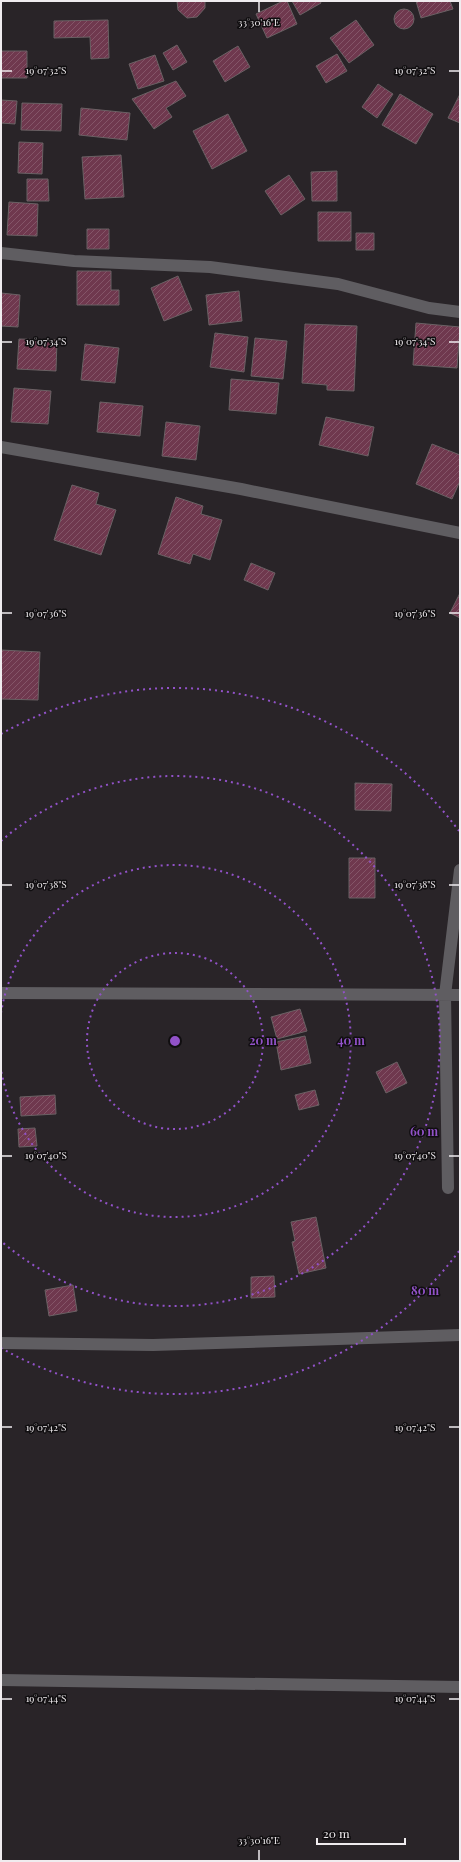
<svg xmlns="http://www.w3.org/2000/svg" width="461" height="1862" font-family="'Playfair Display',serif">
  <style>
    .building { fill: url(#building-hatch); stroke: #6a6164 }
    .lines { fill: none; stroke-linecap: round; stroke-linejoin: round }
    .minor { stroke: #5f5d61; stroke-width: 12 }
    .ticks { fill: none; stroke: #f0ecef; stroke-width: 1.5 }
    .ring { fill: none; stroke: #9252c9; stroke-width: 2; stroke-dasharray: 2 4 }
    .ticks-label { font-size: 10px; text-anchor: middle; fill: #f0ecef; stroke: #100e10; stroke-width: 3; stroke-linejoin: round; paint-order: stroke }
    .centre { fill: #9252c9; stroke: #100e10; stroke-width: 2 }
    .ring-label { font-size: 12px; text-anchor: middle; font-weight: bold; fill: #9252c9; stroke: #100e10; stroke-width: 3; stroke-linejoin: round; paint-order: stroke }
  </style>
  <defs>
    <pattern id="building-hatch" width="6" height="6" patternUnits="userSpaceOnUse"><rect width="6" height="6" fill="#6f384e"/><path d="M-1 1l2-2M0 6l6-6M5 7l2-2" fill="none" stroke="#845568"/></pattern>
  </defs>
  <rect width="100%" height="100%" fill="#292428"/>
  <path class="building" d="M177,1H205V8L197,17L187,18L178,10Z
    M283,1H287L297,24L267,38L256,14Z
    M292,1H320L321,3L300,15Z
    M416,1H450L453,9L421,18Z
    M394 19a10 10 0 1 1 20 0a10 10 0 1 1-20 0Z
    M108,20L109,58L91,59L90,37L54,38V21Z
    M356,20L374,45L349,63L330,38Z
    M177,45L187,62L173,70L163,53Z
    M238,46L250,67L225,82L213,61Z
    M1,51H27V78H1Z
    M337,54L347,71L326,83L316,66Z
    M155,55L164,81L138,89L129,64Z
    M176,81L186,96L166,108L172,117L154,129L132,99Z
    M378,84L393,94L377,118L362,107Z
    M400,94L433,114L416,144L382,125Z
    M460,94V123L448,118Z
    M1,100L17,101L15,124L1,123Z
    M22,103L62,104L61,131L21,130Z
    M81,108L130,113L127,140L79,135Z
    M228,114L247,151L212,169L193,131Z
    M19,142L43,143L42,174L18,173Z
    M121,155L124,197L85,199L82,157Z
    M337,171V201H312L311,172Z
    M289,175L305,199L281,215L265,191Z
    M27,179H48L49,201H27Z
    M9,202L38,204L37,236L7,235Z
    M318,212H351V241H318Z
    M87,229H109V249H87Z
    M356,233H374V250H356Z
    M77,271H111V290H119V305H77Z
    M178,276L192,310L164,321L151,288Z
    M239,291L242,321L209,325L206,295Z
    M1,293L20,295L18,327L1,326Z
    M416,323L460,327L457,368L413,365Z
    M305,324L357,326L354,391L327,390V385L302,383Z
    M215,333L248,337L244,372L210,367Z
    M255,338L287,341L283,379L251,376Z
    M19,339L57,340L56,371L17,369Z
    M85,344L119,348L115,383L81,380Z
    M231,379L279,383L276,414L229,410Z
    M14,388L51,391L48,424L11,422Z
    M100,402L143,406L140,436L97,432Z
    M326,417L374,427L368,456L319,445Z
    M166,422L200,426L196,460L162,456Z
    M432,444L460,455V481L452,499L416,484Z
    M72,485L99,493L96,504L116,510L101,555L54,540Z
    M176,497L203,506L201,514L222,520L210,560L193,554L190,564L158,554Z
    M251,563L275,573L268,590L244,580Z
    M460,593V618L450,613Z
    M1,650L40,652L38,700L1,699Z
    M355,783L392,784L391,811L355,810Z
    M349,858H375V898H349Z
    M300,1009L307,1031L277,1039L271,1017Z
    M305,1036L311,1063L281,1070L276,1042Z
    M397,1062L407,1083L386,1093L376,1072Z
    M315,1090L319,1105L299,1110L295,1095Z
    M55,1095L56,1114L21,1116L20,1097Z
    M35,1128L37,1146L19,1147L18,1129Z
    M316,1217L326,1268L299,1274L292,1242L295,1241L291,1222Z
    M274,1276L275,1297L251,1298V1277Z
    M73,1285L77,1311L49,1316L45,1290Z"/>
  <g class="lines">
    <path class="minor" d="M1,253L74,261L210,267L338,284L429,308L460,312
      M1,447L241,489L460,533
      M1,993L460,995
      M448,1188L445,995L460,870
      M1,1343L153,1345L460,1335
      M1,1680L460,1687"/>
  </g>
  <path class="ticks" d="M259,2V12M2,71H12M449,71H459M2,342H12M449,342H459M2,613H12M449,613H459M2,885H12M449,885H459M2,1156H12M449,1156H459M2,1427H12M449,1427H459M2,1699H12M449,1699H459M259,1850V1860"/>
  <g class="ring">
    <circle cx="175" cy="1041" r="88"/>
    <path d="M1 1013A176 176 0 1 1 1 1069"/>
    <path d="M1 841A265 265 0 1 1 1 1241"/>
    <path d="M459 1251A353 353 0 0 1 1 1348M1 734A353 353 0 0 1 459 831"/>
  </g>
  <g class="ticks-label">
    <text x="259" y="26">33°30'16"E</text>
    <text x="46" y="74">19°07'32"S</text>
    <text x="415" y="74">19°07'32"S</text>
    <text x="46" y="345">19°07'34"S</text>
    <text x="415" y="345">19°07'34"S</text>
    <text x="46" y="617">19°07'36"S</text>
    <text x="415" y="617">19°07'36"S</text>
    <text x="46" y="888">19°07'38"S</text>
    <text x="415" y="888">19°07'38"S</text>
    <text x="46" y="1159">19°07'40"S</text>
    <text x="415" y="1159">19°07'40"S</text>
    <text x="46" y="1431">19°07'42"S</text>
    <text x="415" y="1431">19°07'42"S</text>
    <text x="46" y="1702">19°07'44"S</text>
    <text x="415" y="1702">19°07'44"S</text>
    <text x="259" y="1844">33°30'16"E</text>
  </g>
  <circle cx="175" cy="1041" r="6" class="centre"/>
  <g class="ring-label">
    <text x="263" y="1045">20 m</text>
    <text x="351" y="1045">40 m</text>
    <text x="424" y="1136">60 m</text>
    <text x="425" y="1295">80 m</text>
  </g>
  <rect width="461" height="1862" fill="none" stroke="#f0ecef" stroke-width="4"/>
  <path d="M317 1838v6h88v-6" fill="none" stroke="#f0ecef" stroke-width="2"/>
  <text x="323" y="1838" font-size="12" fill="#f0ecef" stroke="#100e10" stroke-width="3" paint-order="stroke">20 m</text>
</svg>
